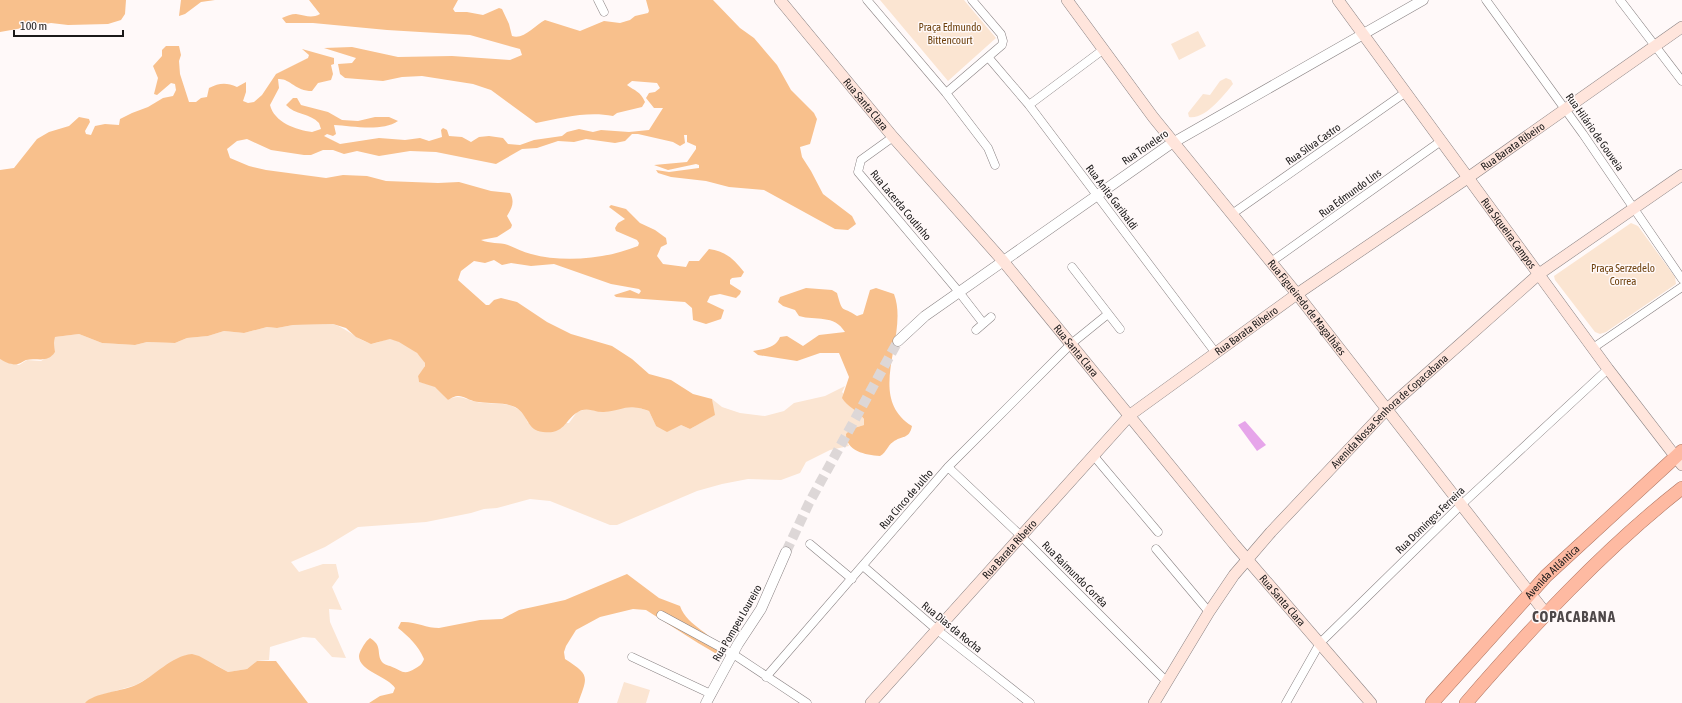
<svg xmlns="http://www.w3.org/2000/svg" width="1682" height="703" font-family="'Asap Condensed',sans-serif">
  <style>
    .green { fill: #fbe5d2 }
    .forest { fill: #f8c08c }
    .water { fill: #e6a5ea }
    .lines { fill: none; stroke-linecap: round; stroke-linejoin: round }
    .tertiary-tunnel { stroke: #ddd7d7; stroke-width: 10; stroke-dasharray: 10 5; stroke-linecap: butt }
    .minor-casing { stroke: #898283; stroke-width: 9 }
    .tertiary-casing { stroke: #898283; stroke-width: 11 }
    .secondary-casing { stroke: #898283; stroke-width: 12 }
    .trunk-casing { stroke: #af7663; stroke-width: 14 }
    .minor { stroke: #fff; stroke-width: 8 }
    .tertiary { stroke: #fff; stroke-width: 10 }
    .secondary { stroke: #ffe5dc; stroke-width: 11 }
    .trunk { stroke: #febaa2; stroke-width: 13 }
    .labels { text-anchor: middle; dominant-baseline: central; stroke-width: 3; stroke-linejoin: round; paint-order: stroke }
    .park-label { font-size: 11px; fill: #6e420e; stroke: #fff9f9 }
    .street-label { font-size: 11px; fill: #1b1919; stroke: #fff9f9 }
    .district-label { font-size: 15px; font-weight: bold; letter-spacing: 1px; fill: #4e4849; stroke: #fff9f9 }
  </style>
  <rect width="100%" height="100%" fill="#fff9f9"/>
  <path class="green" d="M880,0H964L996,38L948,81Z
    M1198,31L1206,46L1179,60L1171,44Z
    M1226,78L1231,80L1233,84C1224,95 1205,120 1189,117L1188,113L1203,94L1210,95L1220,81Z
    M1631,223L1638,226L1675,277L1676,284L1606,332L1600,334L1595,332L1555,280L1554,276Z
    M333,324C348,329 355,338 369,343C376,345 383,339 390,339C399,339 422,354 425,363C426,367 420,373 418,376L419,382L435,386L448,400C459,393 466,400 477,402C497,406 519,398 528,423H569L577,412L586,409L604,412L622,407H636L649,411L656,426L681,425L690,429L714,415L712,399L722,407L740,413L765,416L784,411L794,403L825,396L845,386L842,392L864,419V425L851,429L846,440L849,446L830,450L806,462L800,473L781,480L748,479L722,484L697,491L617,525H610L550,501L530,499L497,508L484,509L471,513L426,522L358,527L325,547L291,562L299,572L323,564H336L339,577L332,587L342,610L329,609L330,622L346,658L332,657L315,638L303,637L270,647L269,660L257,661L247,669L228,672L216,665L186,655L136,685L98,696L85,703H0V359L12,364L19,365L27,360L41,361L55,352L54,343L55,337L79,334L102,343L135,345L147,342L175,343L187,338L208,336L224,331L244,333L267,327L277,328L293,325Z
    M624,682L650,690L646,703H617Z"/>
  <path class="forest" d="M0,0H126L125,14L121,20L108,24L68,25L51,23L0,32Z
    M181,0H215L201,2L185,14L179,16Z
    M309,0H458L453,9L455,12H467L483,15L499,8L502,9L509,24L512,36C524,40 535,25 545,20L580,31L604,21L620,23L630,20L635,16L648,13L649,11L646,0H713L740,28L754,38L777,65L791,90L814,113L817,119L810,144L800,147L802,157L811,171L823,194L852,216L856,224L848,230L835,229L764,190L729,187L706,181L671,177L658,173L656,170L669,172L699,168V165L696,164L668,170L654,165L687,162L696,149V146L687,142V135H684L685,143L680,146L673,142L638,134H632L625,141L615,143L586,139L574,142L558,141L537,148L522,149L496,164L436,152L410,151L379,156L357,151L344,154L333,150H323L311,155H304L271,150L247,139L237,141L227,149L230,158L249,166L266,170L326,178L343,175L367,176L386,181L438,183L459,182L491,191L510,193C515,202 512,208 507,216L512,225L511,228L497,237L481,240C490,244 499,242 508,245C516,248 523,252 531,254C564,263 606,259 638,246L639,243L637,240L616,231L615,228L618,223L625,219L609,207L611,205L626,209L640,223L655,230L666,238L667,244L661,247L657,256L663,264L686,267L689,261H699L709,249C725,251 734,259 744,272L741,277L732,278L730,280V284L741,291L740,294L736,298L720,294L710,296L707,302L724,310L721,319L706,324L693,320L692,308L685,302L616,297L614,295L630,290L639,294L641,291L639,289L611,284L554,264L531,266L511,263L502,265L494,260L485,263L474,261L461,271L458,280L486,305H489L494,300L501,298L517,302L547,322L571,334L612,346L632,359L649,374L671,380L693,394L712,399L715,415L690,429L681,425L667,432L656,426L649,411C626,403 625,410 604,412C595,413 588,406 578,412C565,419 565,435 543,432C526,430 529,415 515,407C504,402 492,404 479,402C472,402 466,397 459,396C454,396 452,398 448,400L435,387L419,382L418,376L425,366V363L417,353L399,342L390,339L371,344L356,337L346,328L333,324L293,325L277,328L267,327L244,333L224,331L208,336L187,338L175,343L147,342L135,345L102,343L79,334L55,337L54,343L55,352C47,364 37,357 26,360C21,362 18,366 12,364C8,364 4,361 0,359V170L14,168L37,139L49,132L69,126L79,117L89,119L90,122L85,131L86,134L91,135L95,126L105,124L119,125L120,119L132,113L148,107L163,98L173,96L176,90L175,84L171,83L157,95L154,94L158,78L153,66L162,56V50L166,46H179L181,55L179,61L180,74L189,102H196L201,98L207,97L209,88C219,83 226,82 237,87L246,82V92L243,101L248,103L254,102L262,95L276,74L308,58L309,55L302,49L334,58V64L331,65L333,74L331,80L318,83L312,91C295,91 290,78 278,79L279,88L270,105C274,122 296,130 312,132L321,129L319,123C310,113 295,115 286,105L293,98H297L301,105L328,112L342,120L358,121L375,117H389L398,121C382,132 352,126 334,125L336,134L333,136L327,134L324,136L340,144L379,138L405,140L420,138L429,141L442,137L441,130L443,128L447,130L449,136L462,137L471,142L479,137L489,136L503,138L508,144L520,145L534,140L562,136L567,132L579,129L593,132L601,130L629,132L649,130L663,108H654L646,98L649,93L655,92L660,88L657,83L632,81L627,85C635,91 640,91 645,102L642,107L617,113L613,116C587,111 562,118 536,123L491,90L473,84L422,76L402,77L383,81L345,78L340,74L338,64L352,63L356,58L324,48L352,47L398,57L452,56L510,60L522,55L520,49L470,35L387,30L313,23H286L282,18C287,16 291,14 296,14C305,15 311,19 320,14Z
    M806,288L832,290L837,293C843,315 841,305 857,316L863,314L870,290L876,288L894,294C910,336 864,396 912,426C909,440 902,435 893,442C887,446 887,452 880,456C865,455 846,451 846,434L851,429L864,425V419C858,410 847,407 842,398L849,377L839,353H820L797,361L758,355L753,351C764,349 776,348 780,337L787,336L803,346L819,335L845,332C834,314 816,321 799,316L795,310L783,306L778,302L780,297Z
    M627,574L659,598L680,606C688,628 714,632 722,653H715L698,643L646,610L633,609L600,617L576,630L566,646L564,652L565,659C590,675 588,676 578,703H369L380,696L393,693L395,688C388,676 350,669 361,650C364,645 365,642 370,638C383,646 376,653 382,662C385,665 387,665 390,666C403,671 403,676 416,668C421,665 422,664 424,659C418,645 409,637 398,628L401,622C415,621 426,628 439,628L480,620L502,619L519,610L565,600Z
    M192,654L199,656L228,672L247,669L257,661H276L308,703H85C93,693 124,691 136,685C155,676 171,656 192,654Z"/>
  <path class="water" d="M1245,421L1266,445L1257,451L1238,425Z"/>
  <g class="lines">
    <path class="tertiary-tunnel" d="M786,552L809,503L898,341"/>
    <g class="minor-casing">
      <path id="minor" d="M598,0L604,12
        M867,0L946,93L988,148L995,165
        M1486,0L1583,134L1682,279
        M1620,0L1682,81
        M988,57L1029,105L1215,352
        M946,93L1002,45L1003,41L1001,34L972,0
        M1029,105L1104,49
        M893,137L861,160L858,172L959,292L983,323
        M1232,214L1406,92
        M1271,262L1441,141
        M1072,267L1120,329
        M976,330L991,317
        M1593,348L1682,287
        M1093,455L1158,532
        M948,467L1020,535L1167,682
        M810,544L852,579
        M1156,549L1209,612
        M863,566L936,629L1030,703
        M661,615L733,654L807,703
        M632,657L711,694
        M766,677L948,467L1071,344L1108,314
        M1286,703L1320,643L1461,505L1608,369"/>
    </g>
    <g class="tertiary-casing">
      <path id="tertiary" d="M898,341L925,316L1169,145L1423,0
        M706,703L738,644L761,609L786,552"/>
    </g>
    <g class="secondary-casing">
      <g id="secondary">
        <path id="s1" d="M780,0L893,137L1003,261L1234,544L1371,703"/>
        <path id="s2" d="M1067,0L1153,117L1297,294L1547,615"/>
        <path id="s3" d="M1338,0L1608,369L1682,465"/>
        <path id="s4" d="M871,703L1130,415L1297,294L1469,177L1682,27"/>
        <path id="s5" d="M1154,703L1209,612L1234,575L1271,532L1387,409L1539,274L1682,175"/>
      </g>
    </g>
    <g class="trunk-casing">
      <g id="trunk">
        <path id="s6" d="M1432,703L1546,576L1682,451"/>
        <path d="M1466,703C1531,628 1603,550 1682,488"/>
      </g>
    </g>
    <use href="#minor" class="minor"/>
    <use href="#tertiary" class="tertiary"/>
    <use href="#secondary" class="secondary"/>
    <use href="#trunk" class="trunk"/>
  </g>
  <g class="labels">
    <g class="park-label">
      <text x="950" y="27">Praça Edmundo<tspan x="950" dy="13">Bittencourt</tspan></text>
      <text x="1623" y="268">Praça Serzedelo<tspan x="1623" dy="13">Correa</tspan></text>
    </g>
    <g class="street-label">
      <text stroke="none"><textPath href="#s1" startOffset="135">Rua Santa Clara</textPath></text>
      <text transform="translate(1595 132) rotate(55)">Rua Hilário de Gouveia</text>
      <text transform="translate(1313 144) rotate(-35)">Rua Silva Castro</text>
      <text stroke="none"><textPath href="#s4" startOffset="855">Rua Barata Ribeiro</textPath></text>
      <text transform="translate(1145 147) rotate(-34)">Rua Tonelero</text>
      <text transform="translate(1350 193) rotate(-36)">Rua Edmundo Lins</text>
      <text transform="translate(1112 197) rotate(53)">Rua Anita Garibaldi</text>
      <text transform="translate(901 205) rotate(50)">Rua Lacerda Coutinho</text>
      <text stroke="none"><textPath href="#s3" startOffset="289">Rua Siqueira Campos</textPath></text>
      <text stroke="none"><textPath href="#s2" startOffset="390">Rua Figueiredo de Magalhães</textPath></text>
      <text stroke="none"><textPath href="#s4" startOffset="531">Rua Barata Ribeiro</textPath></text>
      <text stroke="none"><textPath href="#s1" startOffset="459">Rua Santa Clara</textPath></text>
      <text stroke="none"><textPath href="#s5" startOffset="377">Avenida Nossa Senhora de Copacabana</textPath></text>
      <text transform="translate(906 499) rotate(-49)">Rua Cinco de Julho</text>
      <text transform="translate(1430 520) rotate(-44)">Rua Domingos Ferreira</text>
      <text stroke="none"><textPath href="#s4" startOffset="207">Rua Barata Ribeiro</textPath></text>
      <text stroke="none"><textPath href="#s6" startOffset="178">Avenida Atlântica</textPath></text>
      <text transform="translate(1075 574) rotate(45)">Rua Raimundo Corrêa</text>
      <text stroke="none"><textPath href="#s1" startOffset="783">Rua Santa Clara</textPath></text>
      <text transform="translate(737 623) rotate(-60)">Rua Pompeu Loureiro</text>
      <text transform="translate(952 627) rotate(39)">Rua Dias da Rocha</text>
    </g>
    <g class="district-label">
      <text x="1574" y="616">COPACABANA</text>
    </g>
  </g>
  <path d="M14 30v6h109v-6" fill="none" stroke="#1b1919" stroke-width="2"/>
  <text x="20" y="30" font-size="12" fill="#1b1919" stroke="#fff9f9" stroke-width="3" paint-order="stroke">100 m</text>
</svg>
